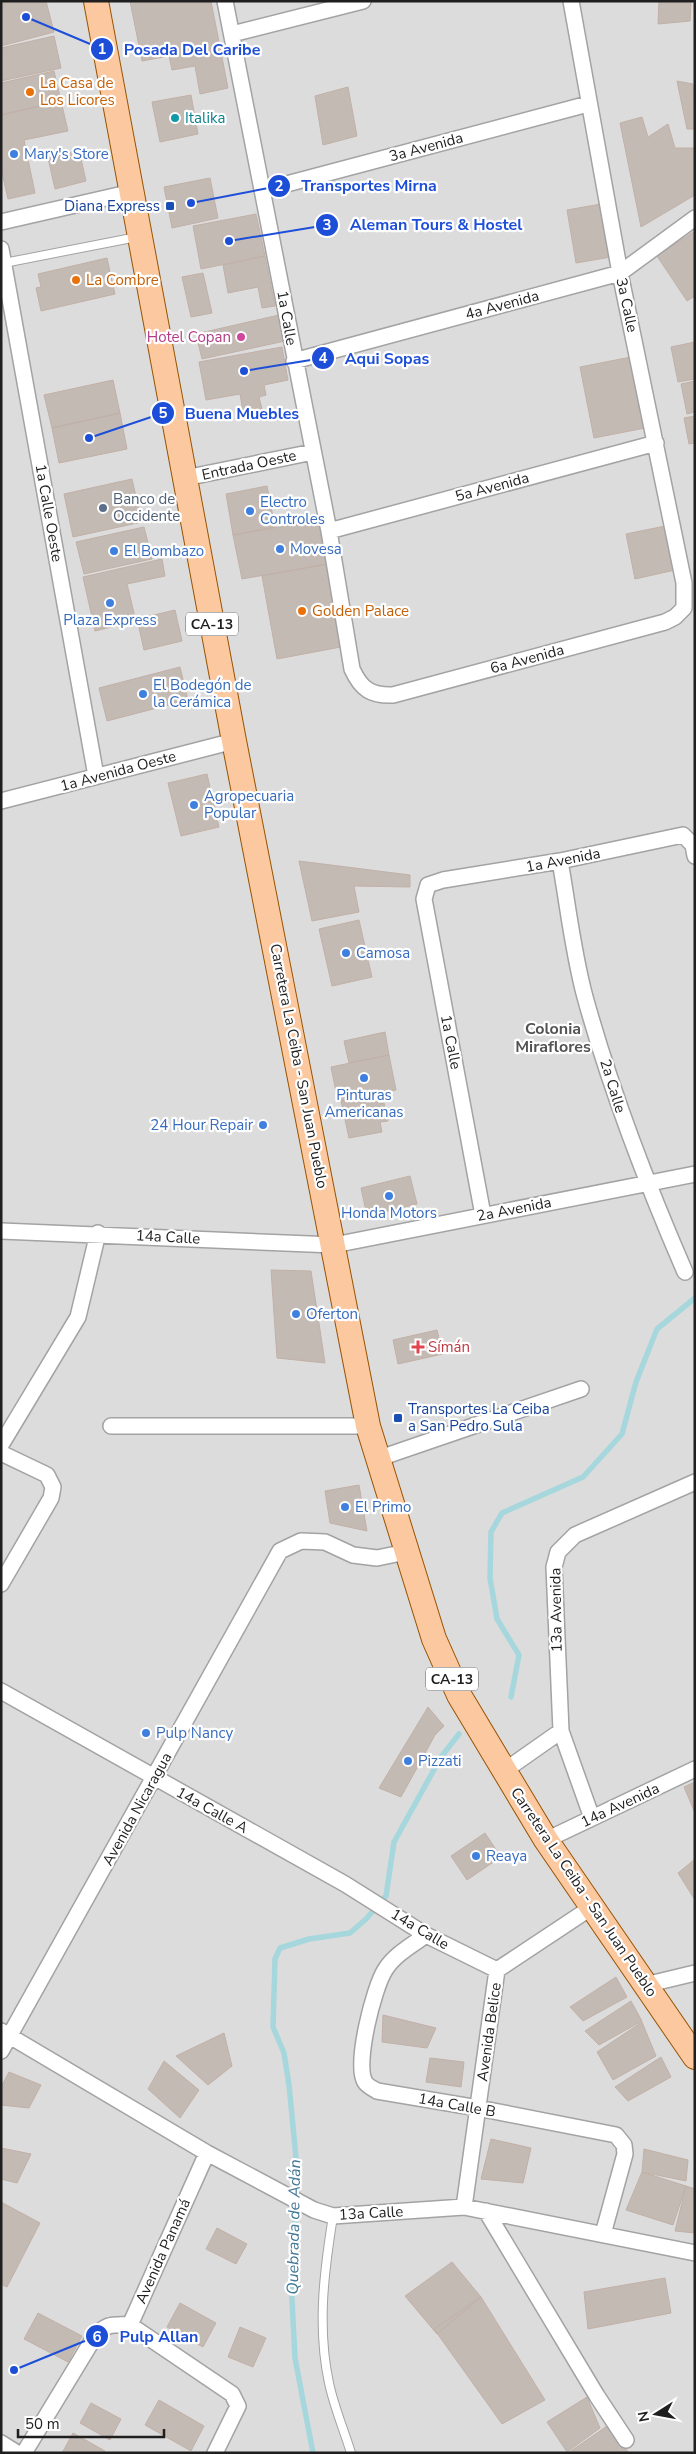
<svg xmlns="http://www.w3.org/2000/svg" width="696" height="2454" font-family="'Nunito Sans',sans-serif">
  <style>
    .residential { fill: #dddcdc }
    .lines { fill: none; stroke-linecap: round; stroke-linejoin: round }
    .stream { stroke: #a6d7dd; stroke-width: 5.5 }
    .building { fill: #c4bab4; stroke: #c1b0a7 }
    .lane-casing { stroke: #a3a3a3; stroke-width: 10 }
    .street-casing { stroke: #a3a3a3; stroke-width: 18 }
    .primary-casing { stroke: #985301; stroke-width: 26 }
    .lane { stroke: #fff; stroke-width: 8 }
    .street { stroke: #fff; stroke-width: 15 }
    .primary { stroke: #fbc89f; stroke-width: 24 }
    .food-dot { fill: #e8710a; stroke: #fff; stroke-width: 2 }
    .culture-dot { fill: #0f9aa8; stroke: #fff; stroke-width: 2 }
    .shop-dot { fill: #3f7fe0; stroke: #fff; stroke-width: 2 }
    .transit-dot { fill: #1a4fb4; stroke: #fff; stroke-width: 2 }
    .hotel-dot { fill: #d1479c; stroke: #fff; stroke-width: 2 }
    .service-dot { fill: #5c6f8a; stroke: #fff; stroke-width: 2 }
    .health-dot { fill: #e0444e; stroke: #fff; stroke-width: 2 }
    .labels { text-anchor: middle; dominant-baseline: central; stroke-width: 4.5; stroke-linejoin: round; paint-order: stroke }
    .shield { fill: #fff; stroke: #626262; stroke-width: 1 }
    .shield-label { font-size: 14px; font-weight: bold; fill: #1f1f1f }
    .food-label { font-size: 15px; fill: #c56008; stroke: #fff; text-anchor: start }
    .culture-label { font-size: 15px; fill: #0d838f; stroke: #fff; text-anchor: start }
    .street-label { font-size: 15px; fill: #1f1f1f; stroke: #fff }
    .shop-label { font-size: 15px; fill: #366cbe; stroke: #fff; text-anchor: start }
    .transit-label { font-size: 15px; fill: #164399; stroke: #fff; text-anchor: end }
    .hotel-label { font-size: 15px; fill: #b23c85; stroke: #fff; text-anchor: end }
    .service-label { font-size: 15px; fill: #4e5e75; stroke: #fff; text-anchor: start }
    .health-label { font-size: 15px; fill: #be3a42; stroke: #fff; text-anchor: start }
    .neighbourhood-label { font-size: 16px; font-weight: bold; fill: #525252; stroke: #fff }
    .water-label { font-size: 16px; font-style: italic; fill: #437796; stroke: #fff }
    .leader { fill: none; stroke: #1d4ed8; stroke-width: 2 }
    .callout-dot { fill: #1d4ed8; stroke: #fff; stroke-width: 2 }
    .mark-label { font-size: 15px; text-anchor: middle; font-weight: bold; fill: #fff }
    .callout-label { font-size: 16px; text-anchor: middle; font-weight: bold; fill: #1d4ed8; stroke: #fff; stroke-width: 4.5; stroke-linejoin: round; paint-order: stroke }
  </style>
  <rect width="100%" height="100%" fill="#efebe5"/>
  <path class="residential" d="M1,1H695V2453H1Z"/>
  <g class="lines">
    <path class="stream" d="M511,1697L519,1655L497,1619L490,1578L491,1532L502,1513L583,1477L622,1434L636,1382L657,1329L695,1298
      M313,2453L295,2358L291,2281L298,2179L289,2085L284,2053L273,2027L275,1959L280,1948L309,1939L350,1933L366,1919L386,1896L394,1842L441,1757L459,1734"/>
  </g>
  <path class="building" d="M1,1H46L54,32L1,46Z
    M130,1H211L228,88L200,94L195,66L172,70L169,56L142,61Z
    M659,1H691L690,21L658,24Z
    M54,36L61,68L1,81V48Z
    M54,71L61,101L1,115V83Z
    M677,81L693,84L695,129H687Z
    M348,87L357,136L323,145L315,96Z
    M191,95L198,134L160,142L152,102Z
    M61,101L68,131L24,140L35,193L8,199L1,168V115Z
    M642,117L648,137L668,124L675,148H695V195L641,227L620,123Z
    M79,150L86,181L55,189L48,158Z
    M210,178L218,218L172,228L164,187Z
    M601,204L611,257L576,263L567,210Z
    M256,214L265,256L201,269L193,226Z
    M695,231V296L687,301L657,256Z
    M265,256L275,306L262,308L258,287L228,293L223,265Z
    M107,258L115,294L41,311L36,288L41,287L38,274Z
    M203,273L212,313L191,317L182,277Z
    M279,315L285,341L202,359L196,334Z
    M695,342V379L678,382L671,347Z
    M282,347L288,380L264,385L266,395L259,397L262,409L243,412L240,394L206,400L199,362Z
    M631,357L645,428L594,438L580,367Z
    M113,380L120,413L52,428L44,395Z
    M695,381V412L687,414L681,384Z
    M120,413L127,449L59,463L52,428Z
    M695,416V443L689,444L684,418Z
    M132,479L142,522L73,537L64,494Z
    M267,486L275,527L233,535L226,494Z
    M319,520L327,564L242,579L233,535Z
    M665,526L675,570L635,579L626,534Z
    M144,527L152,559L84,574L76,542Z
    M162,559L165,576L127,584L136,621L95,631L83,577Z
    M327,564L341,647L277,659L262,576Z
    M175,610L182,641L144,650L137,619Z
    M180,667L188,700L107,721L99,688Z
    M207,774L219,827L181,836L168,783Z
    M299,861L410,875V887L354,886L359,912L312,921Z
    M359,920L372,977L332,986L319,929Z
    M385,1032L389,1055L349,1063L344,1041Z
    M389,1055L396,1090L338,1102L331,1067Z
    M376,1094L378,1104L384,1103L388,1121L380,1122L382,1132L349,1138L341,1101Z
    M410,1176L417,1204L367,1216L361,1188Z
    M271,1270L311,1271L325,1363L277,1358Z
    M437,1330L443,1354L398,1364L393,1340Z
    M359,1485L367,1531L330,1523L325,1491Z
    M428,1707L444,1726L435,1735L401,1797L379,1788Z
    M695,1782V1813L684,1787Z
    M485,1833L501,1857L467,1880L451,1856Z
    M695,1859V1900L678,1873Z
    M616,1977L627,1997L583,2021L570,2007Z
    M631,2001L642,2021L599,2045L585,2031Z
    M383,2015L436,2028L427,2048L382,2042Z
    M642,2022L656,2056L613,2080L597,2052Z
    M224,2033L232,2066L208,2085L176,2056Z
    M661,2057L671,2077L628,2101L615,2087Z
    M430,2058L464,2062L461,2087L426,2082Z
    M164,2061L199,2090L180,2118L148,2089Z
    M9,2072L41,2085L29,2108L1,2105V2087Z
    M491,2139L531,2148L523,2183L481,2179Z
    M1,2148L31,2154L17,2183L1,2179Z
    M644,2149L688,2160L686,2181L642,2172Z
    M642,2172L686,2186L673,2225L626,2210Z
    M686,2186L695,2189V2233L675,2231Z
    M1,2202L40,2223L7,2287L1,2284Z
    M217,2228L247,2244L236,2264L206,2249Z
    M452,2262L481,2297L437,2334L405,2296Z
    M665,2278L671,2313L588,2329L584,2292Z
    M481,2297L545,2400L502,2424L434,2329Z
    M180,2303L216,2323L203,2347L167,2327Z
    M38,2313L82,2336L68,2362L24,2339Z
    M240,2327L266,2338L253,2367L228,2357Z
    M587,2397L600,2428L567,2452L547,2422Z
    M159,2400L204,2426L191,2451L145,2425Z
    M91,2403L121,2419L110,2440L80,2423Z
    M607,2426L629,2453H568L597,2433Z
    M73,2433L105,2451L104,2453H62Z"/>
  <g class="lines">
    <g class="lane-casing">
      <path id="lane" d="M4,263L137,237
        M333,2216C324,2272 317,2327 329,2383C334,2407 344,2430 351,2453"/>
    </g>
    <g class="street-casing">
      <path id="street" d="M225,1L329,531L352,669C361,689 371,696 393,695L665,622L675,617L684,608V583L620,273L571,1
        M232,34L363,1
        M264,190L588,104
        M1,222L132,192
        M1,249L96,776
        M294,361L620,273L695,218
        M185,478L313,452
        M329,531L656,443
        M1,801L234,741
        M560,861C568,906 573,953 585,997C611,1091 646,1182 685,1272
        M483,1215L424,899L428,885L443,880L560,861L683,835L693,845L695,856
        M1,1231L334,1245L695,1174
        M111,1426H368
        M1,1445L78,1317L98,1233
        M1,1453L47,1475L53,1487L51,1498L1,1584
        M377,1459L581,1389
        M1,1691L345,1884L426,1935L497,1970
        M504,1771L561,1731
        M592,1818L561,1731L554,1567L558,1552L575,1535L695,1482
        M546,1840L695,1769
        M426,1935C412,1945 394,1955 385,1970C374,1987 354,2065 365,2082C367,2086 374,2089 377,2091L478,2108L616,2135L624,2145L625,2154L603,2234
        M645,1985L695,1973
        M1,2031L207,2153L314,2210L333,2216L464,2207L695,2253
        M1,2051L280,1551L301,1541L325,1542L353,1555L377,1558L406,1552
        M464,2207L497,1970L592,1907
        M486,2211L597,2396L626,2440
        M130,2325L207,2153
        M1,2443L17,2453
        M24,2453L92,2341C104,2324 110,2324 130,2325L232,2394L238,2406L215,2453"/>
    </g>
    <g class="primary-casing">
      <path id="primary" d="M96,1L234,741L368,1426L434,1639L459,1695L546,1840L695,2057"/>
    </g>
    <use href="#lane" class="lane"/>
    <use href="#street" class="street"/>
    <use href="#primary" class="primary"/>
  </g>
  <g class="food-dot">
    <circle cx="30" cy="92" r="5"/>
    <circle cx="76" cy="280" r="5"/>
    <circle cx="302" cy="611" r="5"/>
  </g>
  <circle class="culture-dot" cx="175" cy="118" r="5"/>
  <g class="shop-dot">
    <circle cx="14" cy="154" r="5"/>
    <circle cx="250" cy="511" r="5"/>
    <circle cx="280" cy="549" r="5"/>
    <circle cx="114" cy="551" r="5"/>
    <circle cx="110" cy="603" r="5"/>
    <circle cx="143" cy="694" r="5"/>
    <circle cx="194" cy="805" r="5"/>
    <circle cx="346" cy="953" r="5"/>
    <circle cx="364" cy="1078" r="5"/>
    <circle cx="263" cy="1125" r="5"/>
    <circle cx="389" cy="1196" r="5"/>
    <circle cx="296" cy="1314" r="5"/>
    <circle cx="345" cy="1507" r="5"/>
    <circle cx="146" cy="1733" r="5"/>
    <circle cx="408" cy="1761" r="5"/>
    <circle cx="476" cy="1856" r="5"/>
  </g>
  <g class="transit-dot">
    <rect x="165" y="201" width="10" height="10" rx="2.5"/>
    <rect x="393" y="1413" width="10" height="10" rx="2.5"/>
  </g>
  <circle class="hotel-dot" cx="241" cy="337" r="5"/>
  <circle class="service-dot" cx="103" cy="508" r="5"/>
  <path class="health-dot" d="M415.5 1339.5h5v5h5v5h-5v5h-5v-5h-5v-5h5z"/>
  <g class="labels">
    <g class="shield">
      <rect x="186" y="612.5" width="52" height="23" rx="4"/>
      <rect x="426" y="1667.5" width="52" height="23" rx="4"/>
    </g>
    <g class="shield-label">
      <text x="212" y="624">CA-13</text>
      <text x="452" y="1679">CA-13</text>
    </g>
    <g class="food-label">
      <text x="40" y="83">La Casa de<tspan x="40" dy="17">Los Licores</tspan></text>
      <text x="86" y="280">La Combre</text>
      <text x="312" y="611">Golden Palace</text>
    </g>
    <g class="culture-label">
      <text x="185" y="118">Italika</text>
    </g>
    <g class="street-label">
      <text transform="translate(426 147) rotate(-15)">3a Avenida</text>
      <text transform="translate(502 305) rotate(-15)">4a Avenida</text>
      <text transform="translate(627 305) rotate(78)">3a Calle</text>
      <text transform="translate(287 318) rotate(80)">1a Calle</text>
      <text transform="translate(249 465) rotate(-12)">Entrada Oeste</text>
      <text transform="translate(492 487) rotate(-15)">5a Avenida</text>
      <text transform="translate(49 513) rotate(80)">1a Calle Oeste</text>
      <text transform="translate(527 659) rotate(-15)">6a Avenida</text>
      <text transform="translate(118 771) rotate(-15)">1a Avenida Oeste</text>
      <text transform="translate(563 860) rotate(-11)">1a Avenida</text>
      <text transform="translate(451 1042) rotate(79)">1a Calle</text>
      <text transform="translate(299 1066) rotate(79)">Carretera La Ceiba - San Juan Pueblo</text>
      <text transform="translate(613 1086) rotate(73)">2a Calle</text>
      <text transform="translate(514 1209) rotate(-11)">2a Avenida</text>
      <text transform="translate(168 1237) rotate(3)">14a Calle</text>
      <text transform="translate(556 1610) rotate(-91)">13a Avenida</text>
      <text transform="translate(620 1805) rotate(-25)">14a Avenida</text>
      <text transform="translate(137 1809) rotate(-61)">Avenida Nicaragua</text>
      <text transform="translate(212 1810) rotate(29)">14a Calle A</text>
      <text transform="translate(584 1892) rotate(56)">Carretera La Ceiba - San Juan Pueblo</text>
      <text transform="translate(420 1929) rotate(31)">14a Calle</text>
      <text transform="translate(489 2032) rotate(-82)">Avenida Belice</text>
      <text transform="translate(457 2105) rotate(10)">14a Calle B</text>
      <text transform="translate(371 2213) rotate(-3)">13a Calle</text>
      <text transform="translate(163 2251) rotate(-66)">Avenida Panamá</text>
    </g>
    <g class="shop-label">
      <text x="24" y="154">Mary's Store</text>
      <text x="260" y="502">Electro<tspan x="260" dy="17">Controles</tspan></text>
      <text x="290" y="549">Movesa</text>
      <text x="124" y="551">El Bombazo</text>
      <text x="110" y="620" text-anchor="middle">Plaza Express</text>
      <text x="153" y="685">El Bodegón de<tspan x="153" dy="17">la Cerámica</tspan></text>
      <text x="204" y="796">Agropecuaria<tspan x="204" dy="17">Popular</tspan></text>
      <text x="356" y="953">Camosa</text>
      <text x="364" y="1095" text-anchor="middle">Pinturas<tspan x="364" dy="17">Americanas</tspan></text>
      <text x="253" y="1125" text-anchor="end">24 Hour Repair</text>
      <text x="389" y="1213" text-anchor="middle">Honda Motors</text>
      <text x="306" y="1314">Oferton</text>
      <text x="355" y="1507">El Primo</text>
      <text x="156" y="1733">Pulp Nancy</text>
      <text x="418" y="1761">Pizzati</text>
      <text x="486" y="1856">Reaya</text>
    </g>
    <g class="transit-label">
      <text x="160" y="206">Diana Express</text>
      <text x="408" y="1409" text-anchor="start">Transportes La Ceiba<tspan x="408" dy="17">a San Pedro Sula</tspan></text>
    </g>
    <g class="hotel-label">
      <text x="231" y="337">Hotel Copan</text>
    </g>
    <g class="service-label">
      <text x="113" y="499">Banco de<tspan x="113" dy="17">Occidente</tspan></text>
    </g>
    <g class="health-label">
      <text x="428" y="1347">Símán</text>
    </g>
    <g class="neighbourhood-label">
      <text x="553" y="1029">Colonia<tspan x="553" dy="18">Miraflores</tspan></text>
    </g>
    <g class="water-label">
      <text transform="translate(294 2227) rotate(-89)">Quebrada de Adán</text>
    </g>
  </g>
  <path class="leader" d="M26 17L102 49M191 203L279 186M229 241L327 225M244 371L323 358M89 438L163 413M14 2370L97 2336"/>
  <g class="callout-dot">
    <circle cx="26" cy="17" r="5"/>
    <circle cx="191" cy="203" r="5"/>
    <circle cx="229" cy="241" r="5"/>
    <circle cx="244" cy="371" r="5"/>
    <circle cx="89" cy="438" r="5"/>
    <circle cx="14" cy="2370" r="5"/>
    <circle cx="102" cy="49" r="12"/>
    <circle cx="279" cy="186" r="12"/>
    <circle cx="327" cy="225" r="12"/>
    <circle cx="323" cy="358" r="12"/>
    <circle cx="163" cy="413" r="12"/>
    <circle cx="97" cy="2336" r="12"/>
  </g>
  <g class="mark-label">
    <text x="102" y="54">1</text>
    <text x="279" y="191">2</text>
    <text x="327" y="230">3</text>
    <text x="323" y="363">4</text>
    <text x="163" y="418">5</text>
    <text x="97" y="2342">6</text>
  </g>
  <g class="callout-label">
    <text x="192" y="55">Posada Del Caribe</text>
    <text x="369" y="191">Transportes Mirna</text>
    <text x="436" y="230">Aleman Tours &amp; Hostel</text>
    <text x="387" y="364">Aqui Sopas</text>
    <text x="242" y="419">Buena Muebles</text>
    <text x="159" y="2342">Pulp Allan</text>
  </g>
  <rect width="696" height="2454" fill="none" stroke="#1f1f1f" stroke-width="5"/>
  <g transform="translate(656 2414) rotate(259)" stroke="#ffffff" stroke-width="4" paint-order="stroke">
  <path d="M0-4L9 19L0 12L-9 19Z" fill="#1f1f1f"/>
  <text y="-8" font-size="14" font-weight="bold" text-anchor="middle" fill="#1f1f1f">N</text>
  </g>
  <path d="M18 2429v8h146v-8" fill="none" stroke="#1f1f1f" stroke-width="2.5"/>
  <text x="25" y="2429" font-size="15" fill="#1f1f1f" stroke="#ffffff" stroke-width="4" paint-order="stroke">50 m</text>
</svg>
